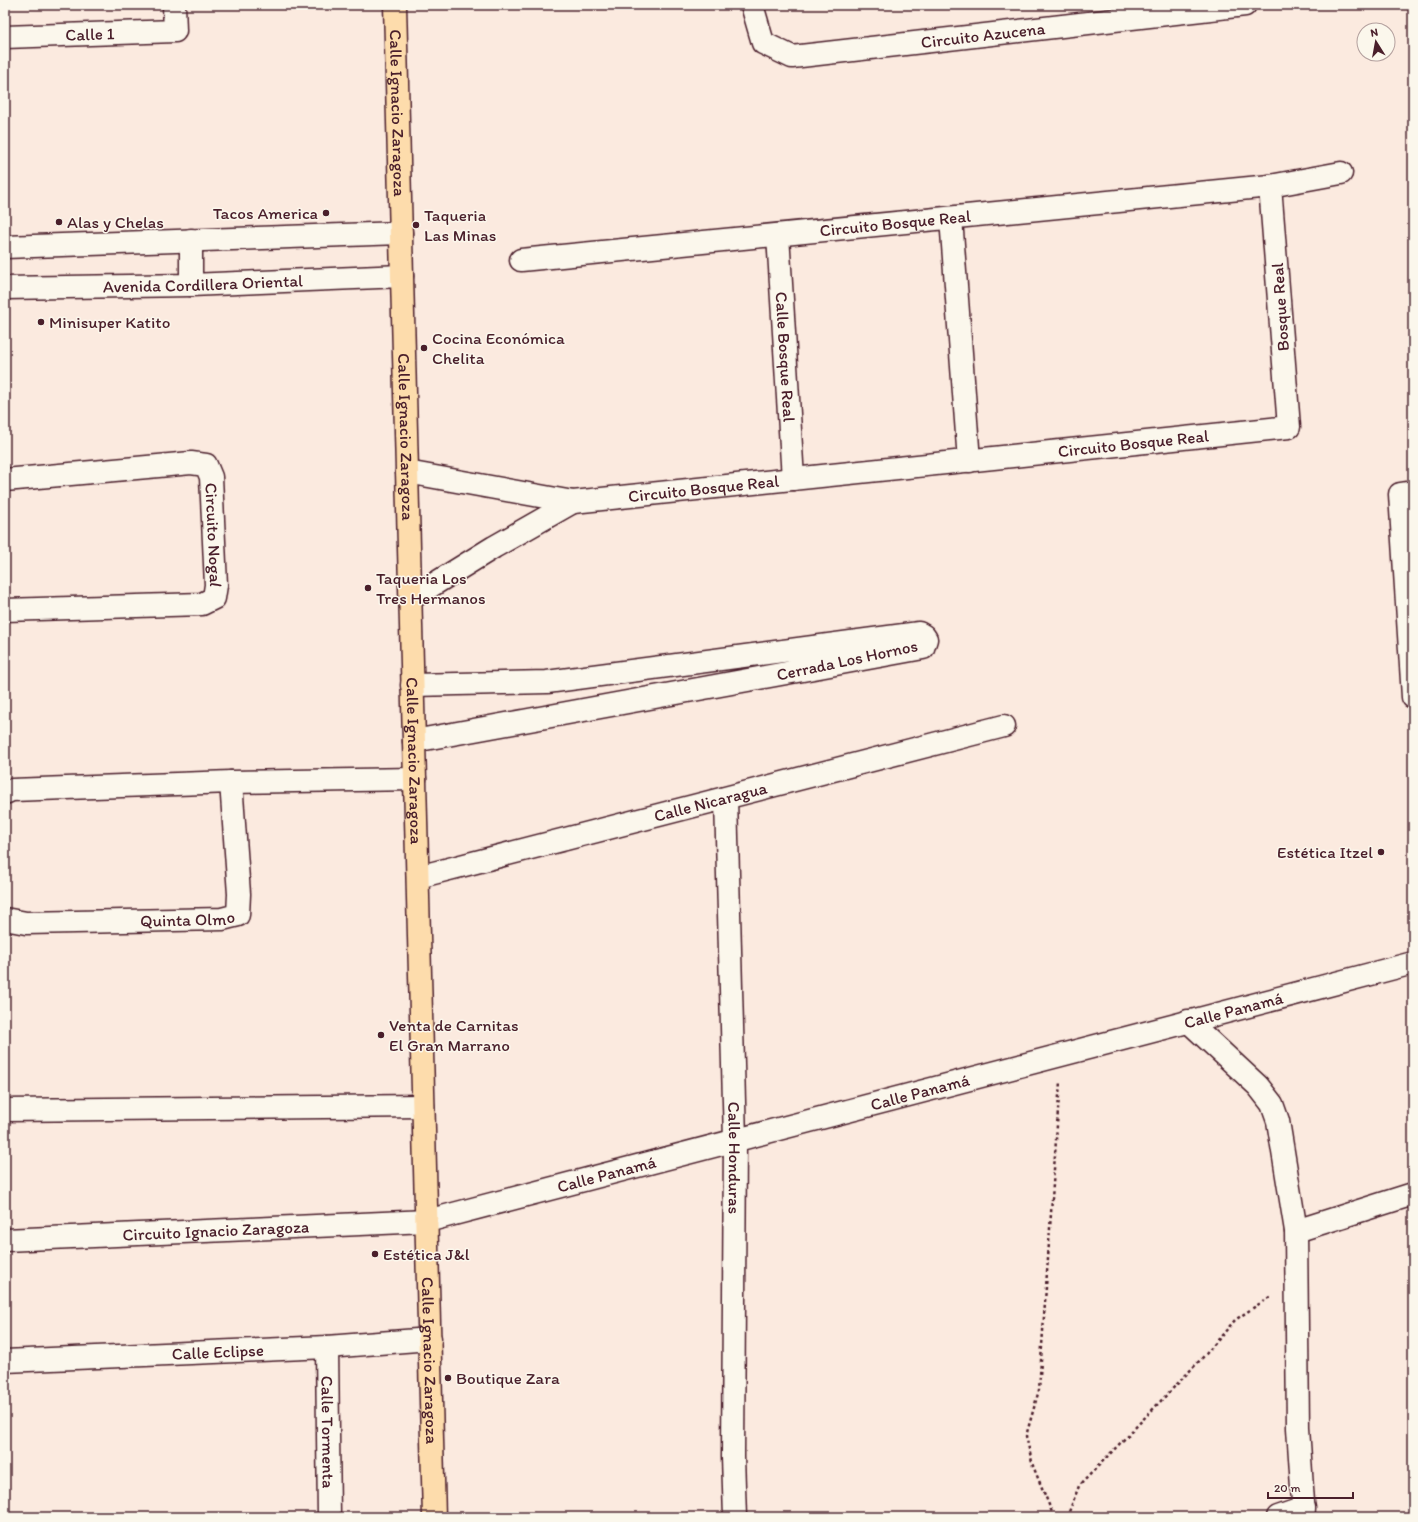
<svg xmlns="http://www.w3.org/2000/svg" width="1418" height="1522" font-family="Itim,sans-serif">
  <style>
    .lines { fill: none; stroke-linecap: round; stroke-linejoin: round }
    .minor-casing { stroke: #4a1f2b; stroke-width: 25 }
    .major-casing { stroke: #4a1f2b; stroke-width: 25 }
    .path { stroke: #4a1f2b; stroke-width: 2.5; stroke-dasharray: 3 3; stroke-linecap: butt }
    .minor { stroke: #fbf7ec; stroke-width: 22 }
    .major { stroke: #fddcac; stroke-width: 22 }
    .poi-dot { fill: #4a1f2b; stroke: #fbf7ec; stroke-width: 1.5 }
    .labels { text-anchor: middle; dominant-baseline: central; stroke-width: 3; stroke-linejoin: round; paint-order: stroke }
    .street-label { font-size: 17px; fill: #4a1f2b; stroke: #fbf7ec }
    .poi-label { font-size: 17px; fill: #4a1f2b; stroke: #fbf7ec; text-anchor: start }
  </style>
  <rect width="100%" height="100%" fill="#fbeadf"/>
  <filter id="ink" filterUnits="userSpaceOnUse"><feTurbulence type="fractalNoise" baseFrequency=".025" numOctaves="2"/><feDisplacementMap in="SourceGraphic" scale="8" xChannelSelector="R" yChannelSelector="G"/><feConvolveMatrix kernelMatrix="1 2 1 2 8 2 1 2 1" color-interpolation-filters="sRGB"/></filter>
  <g filter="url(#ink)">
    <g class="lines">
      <g class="minor-casing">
        <g id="minor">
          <path id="s1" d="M752,5L763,43L792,57L1245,5"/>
          <path id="s2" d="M5,37L175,31L174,5"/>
          <path d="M951,218L969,461"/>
          <path id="s3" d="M778,235L793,479"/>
          <path d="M5,247L401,233"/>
          <path id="s4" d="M521,260L1270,186L1341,173"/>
          <path d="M191,285V240"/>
          <path id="s5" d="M5,288L191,285L402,276"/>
          <path id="s6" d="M407,472L573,502L1289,427L1270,186"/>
          <path id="s7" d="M5,480L191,463L206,465L211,477L216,585L214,598L202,604L5,610"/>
          <path d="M1413,492L1400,494L1413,697"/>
          <path d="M410,599L494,547L573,502"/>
          <path d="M412,685L547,682L919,633L924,636L926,639L923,648L414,741"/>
          <path d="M5,793L12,790L231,782L415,779"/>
          <path id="s8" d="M726,799L735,1140L733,1457L735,1517"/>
          <path id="s9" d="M418,877L1004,726"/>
          <path id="s10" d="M5,919L26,923L222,919L238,915L239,894L231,782"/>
          <path d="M1188,1021L1258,1086L1272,1104L1278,1121L1296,1231L1298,1428L1304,1517"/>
          <path d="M5,1110L423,1106"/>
          <path d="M1296,1231L1413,1194"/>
          <path id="s11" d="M5,1240L427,1221L1413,963"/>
          <path id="s12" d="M327,1347L329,1517"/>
          <path id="s13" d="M5,1361L327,1347L430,1339"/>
          <path d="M1278,1517L1304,1508"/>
        </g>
      </g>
      <g class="major-casing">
        <g id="major">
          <path id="s14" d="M395,5L434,1517"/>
        </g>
      </g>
      <path class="path" d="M1054,1517L1033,1466L1026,1436L1039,1390L1060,1081
        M1067,1517L1079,1486L1206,1354L1235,1320L1271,1296"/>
      <use href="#minor" class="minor"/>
      <use href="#major" class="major"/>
    </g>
  </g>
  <g class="poi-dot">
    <circle cx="326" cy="213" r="4"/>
    <circle cx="59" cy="222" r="4"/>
    <circle cx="416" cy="225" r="4"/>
    <circle cx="41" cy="322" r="4"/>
    <circle cx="424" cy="348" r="4"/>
    <circle cx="368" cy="588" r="4"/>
    <circle cx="1381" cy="852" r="4"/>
    <circle cx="381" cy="1035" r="4"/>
    <circle cx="375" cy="1254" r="4"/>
    <circle cx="448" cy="1378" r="4"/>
  </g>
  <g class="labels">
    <g class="street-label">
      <text stroke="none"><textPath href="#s2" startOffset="85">Calle 1</textPath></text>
      <text stroke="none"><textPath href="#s1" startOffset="264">Circuito Azucena</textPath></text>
      <text stroke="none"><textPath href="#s14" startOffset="108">Calle Ignacio Zaragoza</textPath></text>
      <text stroke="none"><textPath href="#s4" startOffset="376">Circuito Bosque Real</textPath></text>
      <text stroke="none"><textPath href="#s5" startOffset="198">Avenida Cordillera Oriental</textPath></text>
      <text transform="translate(1280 307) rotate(-94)">Bosque Real</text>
      <text stroke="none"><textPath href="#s3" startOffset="122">Calle Bosque Real</textPath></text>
      <text stroke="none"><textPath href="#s14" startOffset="432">Calle Ignacio Zaragoza</textPath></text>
      <text stroke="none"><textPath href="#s6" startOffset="732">Circuito Bosque Real</textPath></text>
      <text stroke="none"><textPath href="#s6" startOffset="300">Circuito Bosque Real</textPath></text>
      <text stroke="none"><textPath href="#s7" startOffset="273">Circuito Nogal</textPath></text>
      <text transform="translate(847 660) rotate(-12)">Cerrada Los Hornos</text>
      <text stroke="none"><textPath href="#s14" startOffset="756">Calle Ignacio Zaragoza</textPath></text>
      <text stroke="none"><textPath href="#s9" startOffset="302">Calle Nicaragua</textPath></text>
      <text stroke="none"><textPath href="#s10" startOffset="183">Quinta Olmo</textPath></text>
      <text stroke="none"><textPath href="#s11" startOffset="1256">Calle Panamá</textPath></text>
      <text stroke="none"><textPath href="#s11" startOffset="932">Calle Panamá</textPath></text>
      <text stroke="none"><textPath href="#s8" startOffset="359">Calle Honduras</textPath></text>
      <text stroke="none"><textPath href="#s11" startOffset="608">Calle Panamá</textPath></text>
      <text stroke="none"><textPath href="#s11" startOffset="211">Circuito Ignacio Zaragoza</textPath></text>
      <text stroke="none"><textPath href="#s13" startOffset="213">Calle Eclipse</textPath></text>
      <text stroke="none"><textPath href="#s14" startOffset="1356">Calle Ignacio Zaragoza</textPath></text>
      <text stroke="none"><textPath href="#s12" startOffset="85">Calle Tormenta</textPath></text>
    </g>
    <g class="poi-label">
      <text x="318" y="213" text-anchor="end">Tacos America</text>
      <text x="424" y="215">Taqueria<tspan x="424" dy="20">Las Minas</tspan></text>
      <text x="67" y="222">Alas y Chelas</text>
      <text x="49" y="322">Minisuper Katito</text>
      <text x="432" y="338">Cocina Económica<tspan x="432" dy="20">Chelita</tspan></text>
      <text x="376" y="578">Taqueria Los<tspan x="376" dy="20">Tres Hermanos</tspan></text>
      <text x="1373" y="852" text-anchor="end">Estética Itzel</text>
      <text x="389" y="1025">Venta de Carnitas<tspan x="389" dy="20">El Gran Marrano</tspan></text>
      <text x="383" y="1254">Estética J&amp;l</text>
      <text x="456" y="1378">Boutique Zara</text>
    </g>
  </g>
  <rect width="1418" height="1522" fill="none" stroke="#fbf7ec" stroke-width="20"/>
  <rect x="10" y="10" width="1398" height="1502" fill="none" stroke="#4a1f2b" stroke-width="1.5" filter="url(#ink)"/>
  <g transform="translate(1376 42) rotate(349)"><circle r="19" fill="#fbf7ec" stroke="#b4a19f"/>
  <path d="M0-3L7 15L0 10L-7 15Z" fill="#4a1f2b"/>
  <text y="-6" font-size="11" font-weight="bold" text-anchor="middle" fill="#4a1f2b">N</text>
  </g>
  <path d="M1268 1492v6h85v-6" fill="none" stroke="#4a1f2b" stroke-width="2"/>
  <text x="1274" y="1492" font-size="12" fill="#4a1f2b" stroke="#fbf7ec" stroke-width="3" paint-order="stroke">20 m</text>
</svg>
